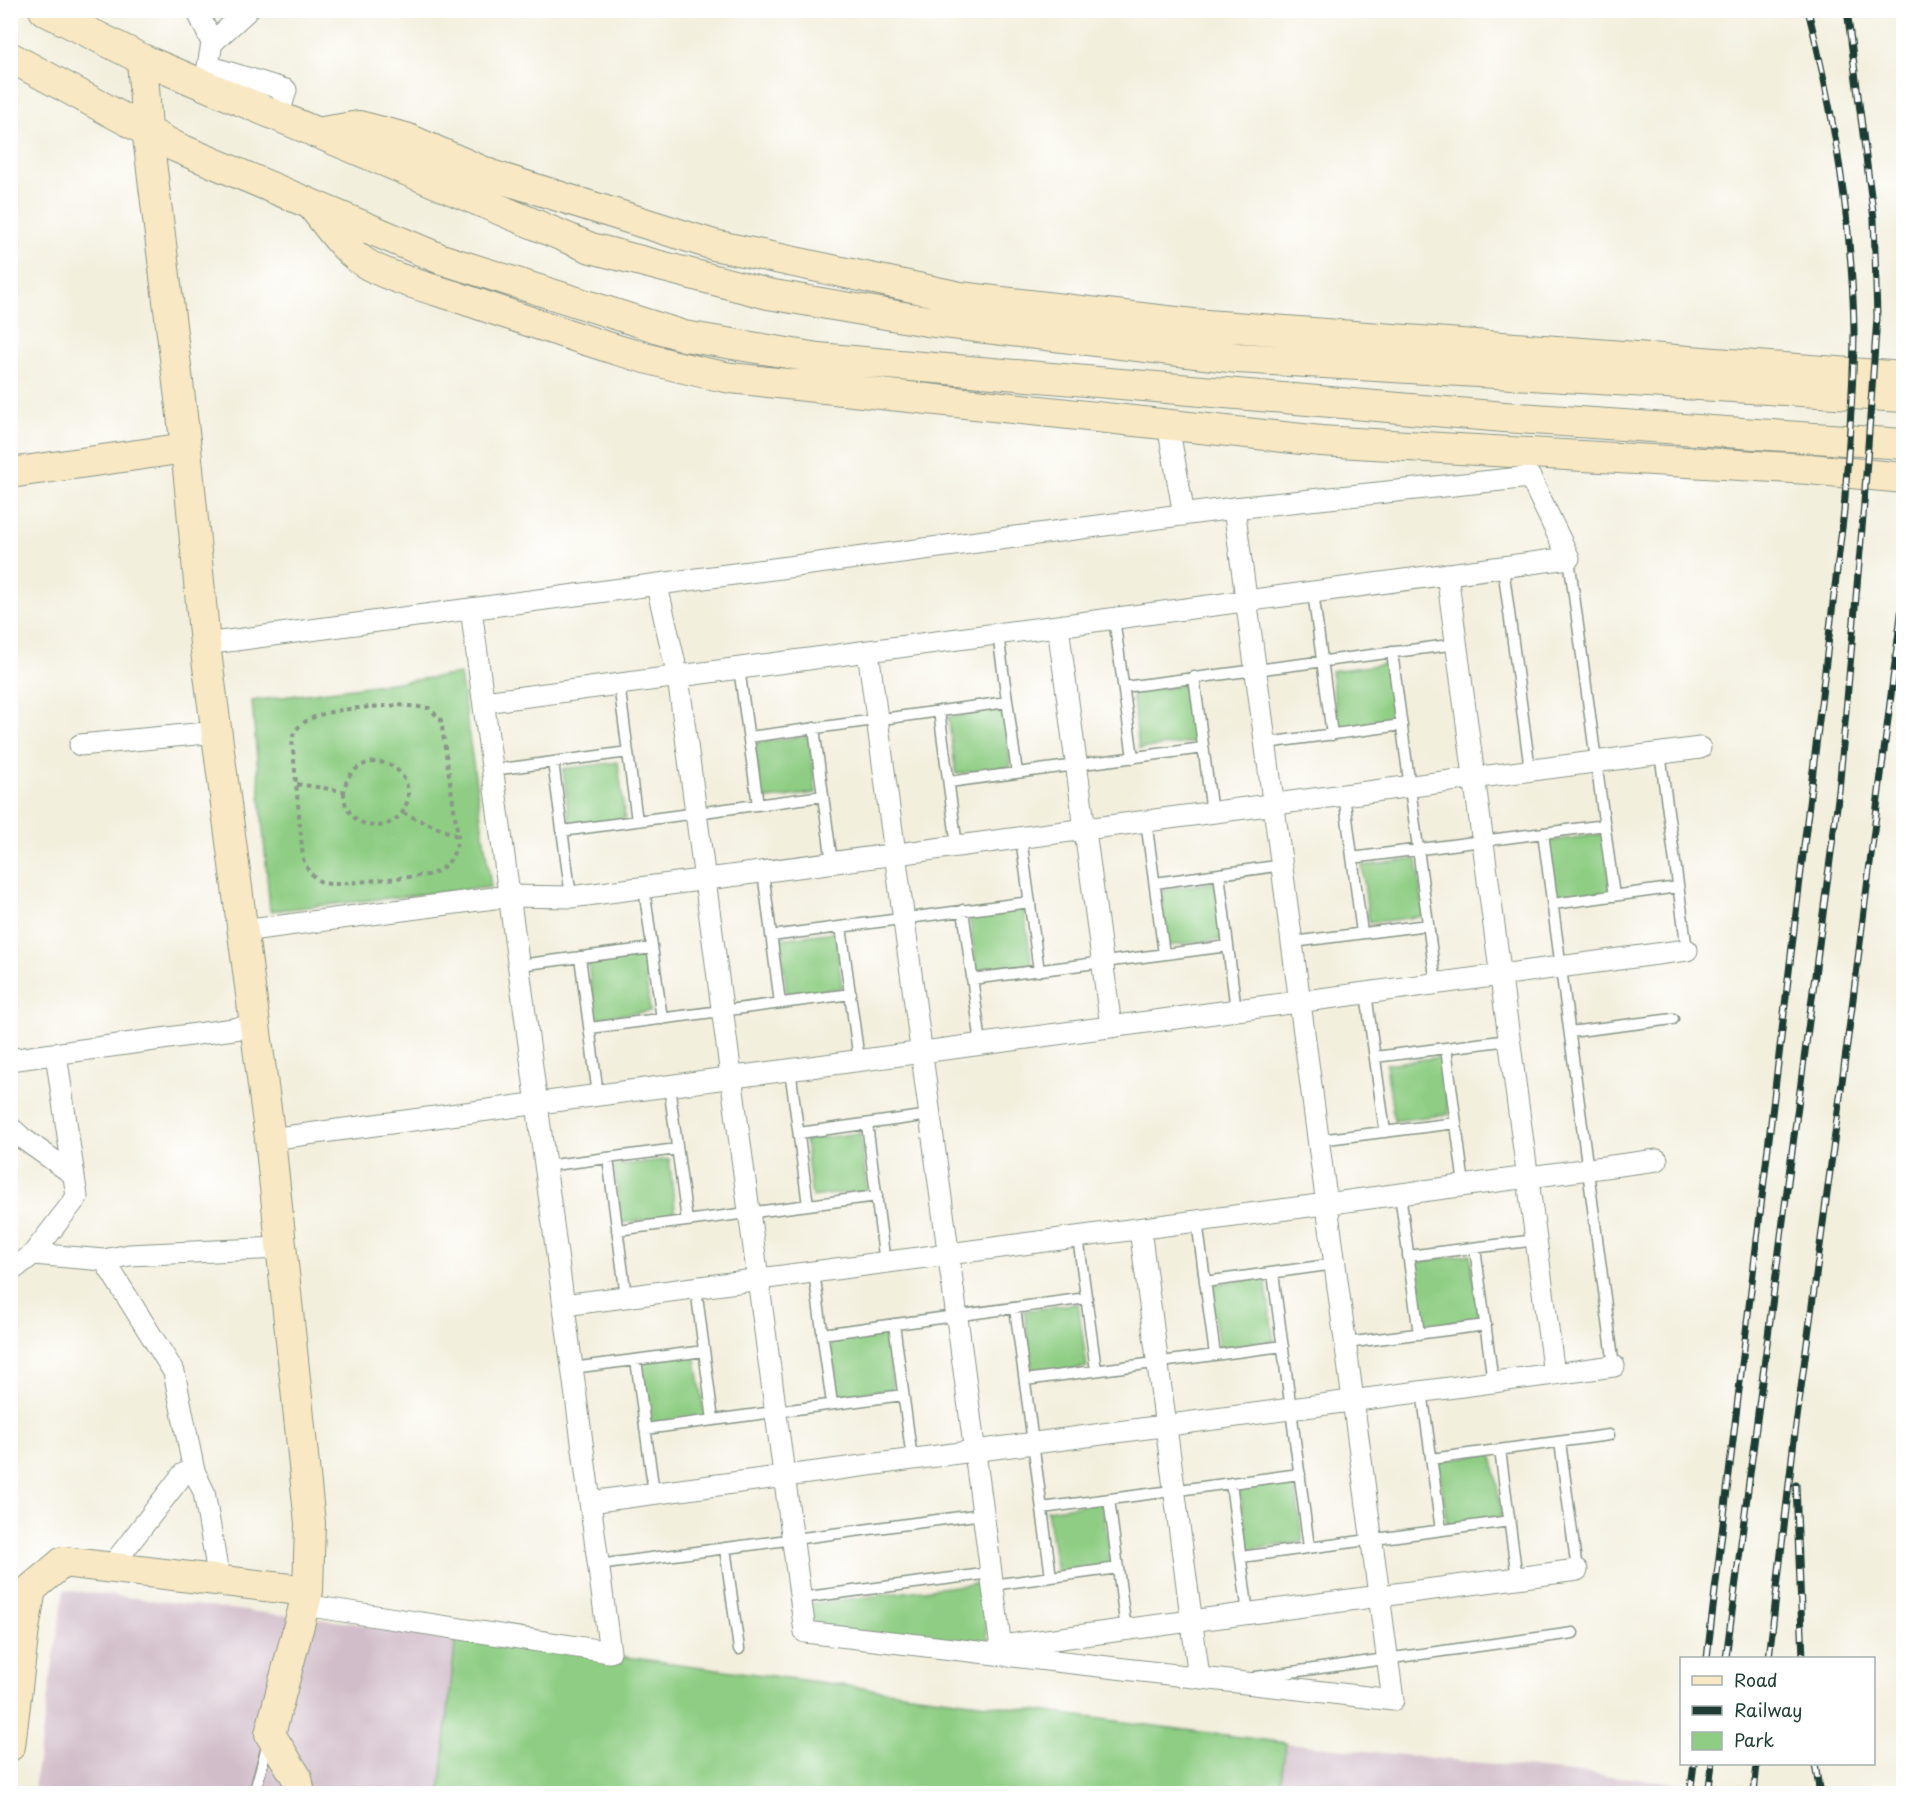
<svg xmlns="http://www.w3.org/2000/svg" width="1914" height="1804" font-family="'Playpen Sans',sans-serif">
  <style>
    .industrial { fill: #d1bdc9 }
    .green { fill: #8ecd83; stroke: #56855c; stroke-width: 1.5 }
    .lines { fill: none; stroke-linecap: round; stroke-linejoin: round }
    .lane-casing { stroke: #899688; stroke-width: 13 }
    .street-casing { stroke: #899688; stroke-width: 23 }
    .secondary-casing { stroke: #899688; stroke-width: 32 }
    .path { stroke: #899688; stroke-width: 4; stroke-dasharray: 4.5 4.5; stroke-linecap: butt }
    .lane { stroke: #fff; stroke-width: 10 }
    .street { stroke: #fff; stroke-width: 21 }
    .secondary { stroke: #f8e8c3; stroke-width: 30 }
    .rail-casing { stroke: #1f3d34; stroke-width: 7 }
    .rail { stroke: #fff; stroke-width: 4.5; stroke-dasharray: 14; stroke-linecap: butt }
  </style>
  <rect width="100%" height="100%" fill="#fff"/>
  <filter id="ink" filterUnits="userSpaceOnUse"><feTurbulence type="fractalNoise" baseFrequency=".0167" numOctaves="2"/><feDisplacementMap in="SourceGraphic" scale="12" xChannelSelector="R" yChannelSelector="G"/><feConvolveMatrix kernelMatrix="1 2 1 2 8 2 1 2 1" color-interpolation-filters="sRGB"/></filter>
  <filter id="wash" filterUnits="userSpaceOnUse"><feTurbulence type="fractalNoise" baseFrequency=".008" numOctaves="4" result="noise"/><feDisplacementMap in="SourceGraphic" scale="24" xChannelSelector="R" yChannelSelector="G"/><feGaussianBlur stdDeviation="1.35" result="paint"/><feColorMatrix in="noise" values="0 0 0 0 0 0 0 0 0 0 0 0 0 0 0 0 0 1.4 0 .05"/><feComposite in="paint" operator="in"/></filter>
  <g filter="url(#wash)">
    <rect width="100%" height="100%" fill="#f3efdd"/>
    <path class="industrial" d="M64,1590L456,1635L440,1793L33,1794Z
      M1286,1743L1776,1793L1279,1794Z"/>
    <path class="green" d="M1386,664L1393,721L1338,728L1331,671Z
      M460,674L491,887L270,911L252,701Z
      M1187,685L1194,742L1139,749L1132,692Z
      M1003,710L1011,767L956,774L948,717Z
      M809,736L816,793L761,800L754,743Z
      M618,762L625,819L570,826L563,769Z
      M1604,834L1611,891L1556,898L1549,841Z
      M1417,859L1424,916L1369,923L1362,866Z
      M1215,882L1222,939L1167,946L1160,890Z
      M1024,909L1032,966L977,973L969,916Z
      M835,932L842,988L787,995L780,939Z
      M643,955L650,1011L595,1018L588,962Z
      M1441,1057L1449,1114L1394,1121L1386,1064Z
      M860,1133L867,1190L812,1197L805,1140Z
      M669,1159L676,1216L621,1223L614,1166Z
      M1470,1254L1479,1319L1425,1327L1415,1262Z
      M1265,1277L1274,1341L1219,1349L1210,1285Z
      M1078,1303L1087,1367L1033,1375L1024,1311Z
      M885,1333L893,1389L838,1396L830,1340Z
      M695,1353L705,1418L650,1425L641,1361Z
      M1492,1453L1502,1517L1447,1525L1438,1461Z
      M1294,1478L1303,1542L1248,1550L1239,1486Z
      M1102,1502L1111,1567L1057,1574L1047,1510Z
      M980,1583L989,1648L812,1626L807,1604Z
      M456,1635L1286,1743L1279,1793L440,1794Z"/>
  </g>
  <g filter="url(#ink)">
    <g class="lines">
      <g class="lane-casing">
        <path id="lane" d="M1569,558L1614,896
          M1503,567L1530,770
          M1313,592L1332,735
          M1114,618L1133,758
          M998,634L1017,773
          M1392,652L1436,984
          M739,668L758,805
          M1194,677L1212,813
          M619,684L637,821
          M1124,687L1457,644
          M939,711L957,846
          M814,728L832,863
          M749,737L1007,702
          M1266,743L1402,725
          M1660,753L1687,950
          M553,762L571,897
          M493,770L628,752
          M949,782L1203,748
          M1344,795L1362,933
          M1146,821L1164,954
          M562,831L823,796
          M1543,833L1614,1366
          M1021,838L1039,971
          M1352,858L1605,825
          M763,872L780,1003
          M1219,874L1236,1010
          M1155,883L1283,865
          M644,888L662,1019
          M1553,904L1678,887
          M963,910L981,1044
          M841,927L859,1060
          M771,936L1030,902
          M1293,942L1428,925
          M580,957L598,1095
          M519,965L652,948
          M972,979L1228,946
          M1366,993L1385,1132
          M590,1028L851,994
          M1570,1032L1673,1019
          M1446,1048L1464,1185
          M1375,1057L1509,1040
          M790,1069L808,1205
          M669,1086L687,1221
          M867,1124L885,1263
          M799,1133L930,1115
          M1319,1140L1456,1123
          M608,1158L626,1297
          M545,1166L677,1149
          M1400,1194L1419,1334
          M1197,1221L1215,1355
          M617,1230L877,1196
          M1078,1237L1096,1370
          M1475,1248L1493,1382
          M1408,1256L1536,1240
          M814,1272L832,1404
          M1273,1273L1309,1547
          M1205,1282L1335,1264
          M696,1288L713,1420
          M1015,1308L1051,1577
          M894,1324L912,1459
          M822,1334L1087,1298
          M1346,1343L1486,1325
          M636,1360L654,1493
          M572,1368L704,1351
          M1025,1380L1283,1346
          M1422,1391L1441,1530
          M645,1429L903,1395
          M1560,1442L1577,1570
          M1500,1450L1517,1578
          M1431,1459L1609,1435
          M1231,1483L1248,1614
          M1109,1499L1126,1630
          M1042,1508L1300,1474
          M725,1548L739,1649
          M1241,1557L1510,1521
          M598,1565L983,1514
          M992,1585L1118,1568
          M800,1598L991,1573
          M1256,1677L1573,1633
          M254,1794L268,1743"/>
      </g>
      <g class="street-casing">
        <path id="street" d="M197,10L212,43L208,66L286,90L278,117
          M212,43L248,10
          M1168,425L1184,515
          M1447,574L1554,1374
          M657,586L678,677L805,1632L1393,1700L1234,508
          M1058,626L1111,1027
          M205,644L1234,508L1530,477L1569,558L484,702
          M868,651L1002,1655
          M80,745L217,732
          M242,931L509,896L571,897L1700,748
          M10,1060L255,1026
          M10,1127L22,1138L73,1174
          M270,1139L1687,950
          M1140,1229L1199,1677
          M33,1254L104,1260L129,1255L281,1248
          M104,1260L174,1372L194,1471L204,1492L219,1580
          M10,1272L33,1254L77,1197L56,1054
          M564,1305L1657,1160
          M590,1502L1614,1366
          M111,1567L183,1474L194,1471
          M304,1605L610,1652L471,609
          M1001,1646L1577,1570"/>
      </g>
      <g class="secondary-casing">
        <path id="secondary" d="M44,10L142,59L591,248L768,294L927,321L1238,358L1904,397
          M10,57L176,147L441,259L684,336L818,358L1504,417L1904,444
          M142,59L147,129L186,448
          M316,133L359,126L406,138L491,175L714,245L960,297L1193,324L1904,377
          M313,207C328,225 342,247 362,261C385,277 433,289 460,298C550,328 638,361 731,378L1321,441L1809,469L1904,478
          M10,473L186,448L205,644L270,1139L310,1523L308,1591L63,1562L31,1589L24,1629L10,1746
          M300,1794L297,1778L270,1734L308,1591"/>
      </g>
      <path class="path" d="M399,705L429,708L441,720L458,836C456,856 447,869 428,875L338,884C318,885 311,877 303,859L292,739C299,706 371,708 399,705Z
        M344 794a32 32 0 1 1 64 0a32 32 0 1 1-64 0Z
        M297,784L343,791
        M403,813L457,836"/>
      <use href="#lane" class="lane"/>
      <use href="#street" class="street"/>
      <use href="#secondary" class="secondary"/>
      <g class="rail-casing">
        <path id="rail" d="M1796,1485L1803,1658
          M1707,1658L1844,511C1848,451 1854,390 1854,329C1852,223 1834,114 1808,10
          M1726,1658L1839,791L1863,517L1877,317L1874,219L1847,10
          M1769,1658L1794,1440L1852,1007L1904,591
          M1815,1764L1820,1794
          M1690,1794L1694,1764
          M1708,1794L1712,1764
          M1754,1794L1757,1764"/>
      </g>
      <use href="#rail" class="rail"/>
    </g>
  </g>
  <rect width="1914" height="1804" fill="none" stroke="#fff" stroke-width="36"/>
  <rect x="1680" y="1657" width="195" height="108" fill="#ffffff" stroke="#a5b1ae" stroke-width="1.5"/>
  <rect x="1692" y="1676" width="30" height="9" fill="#f8e8c3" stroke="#a5b1ae" stroke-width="1.5"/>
  <text x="1734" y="1687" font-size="18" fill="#1f3d34">Road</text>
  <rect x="1692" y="1706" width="30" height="9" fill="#1f3d34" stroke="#a5b1ae" stroke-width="1.5"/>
  <text x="1734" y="1717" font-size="18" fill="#1f3d34">Railway</text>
  <rect x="1692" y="1732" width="30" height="18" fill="#8ecd83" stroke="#a5b1ae" stroke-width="1.5"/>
  <text x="1734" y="1747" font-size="18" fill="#1f3d34">Park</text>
</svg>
